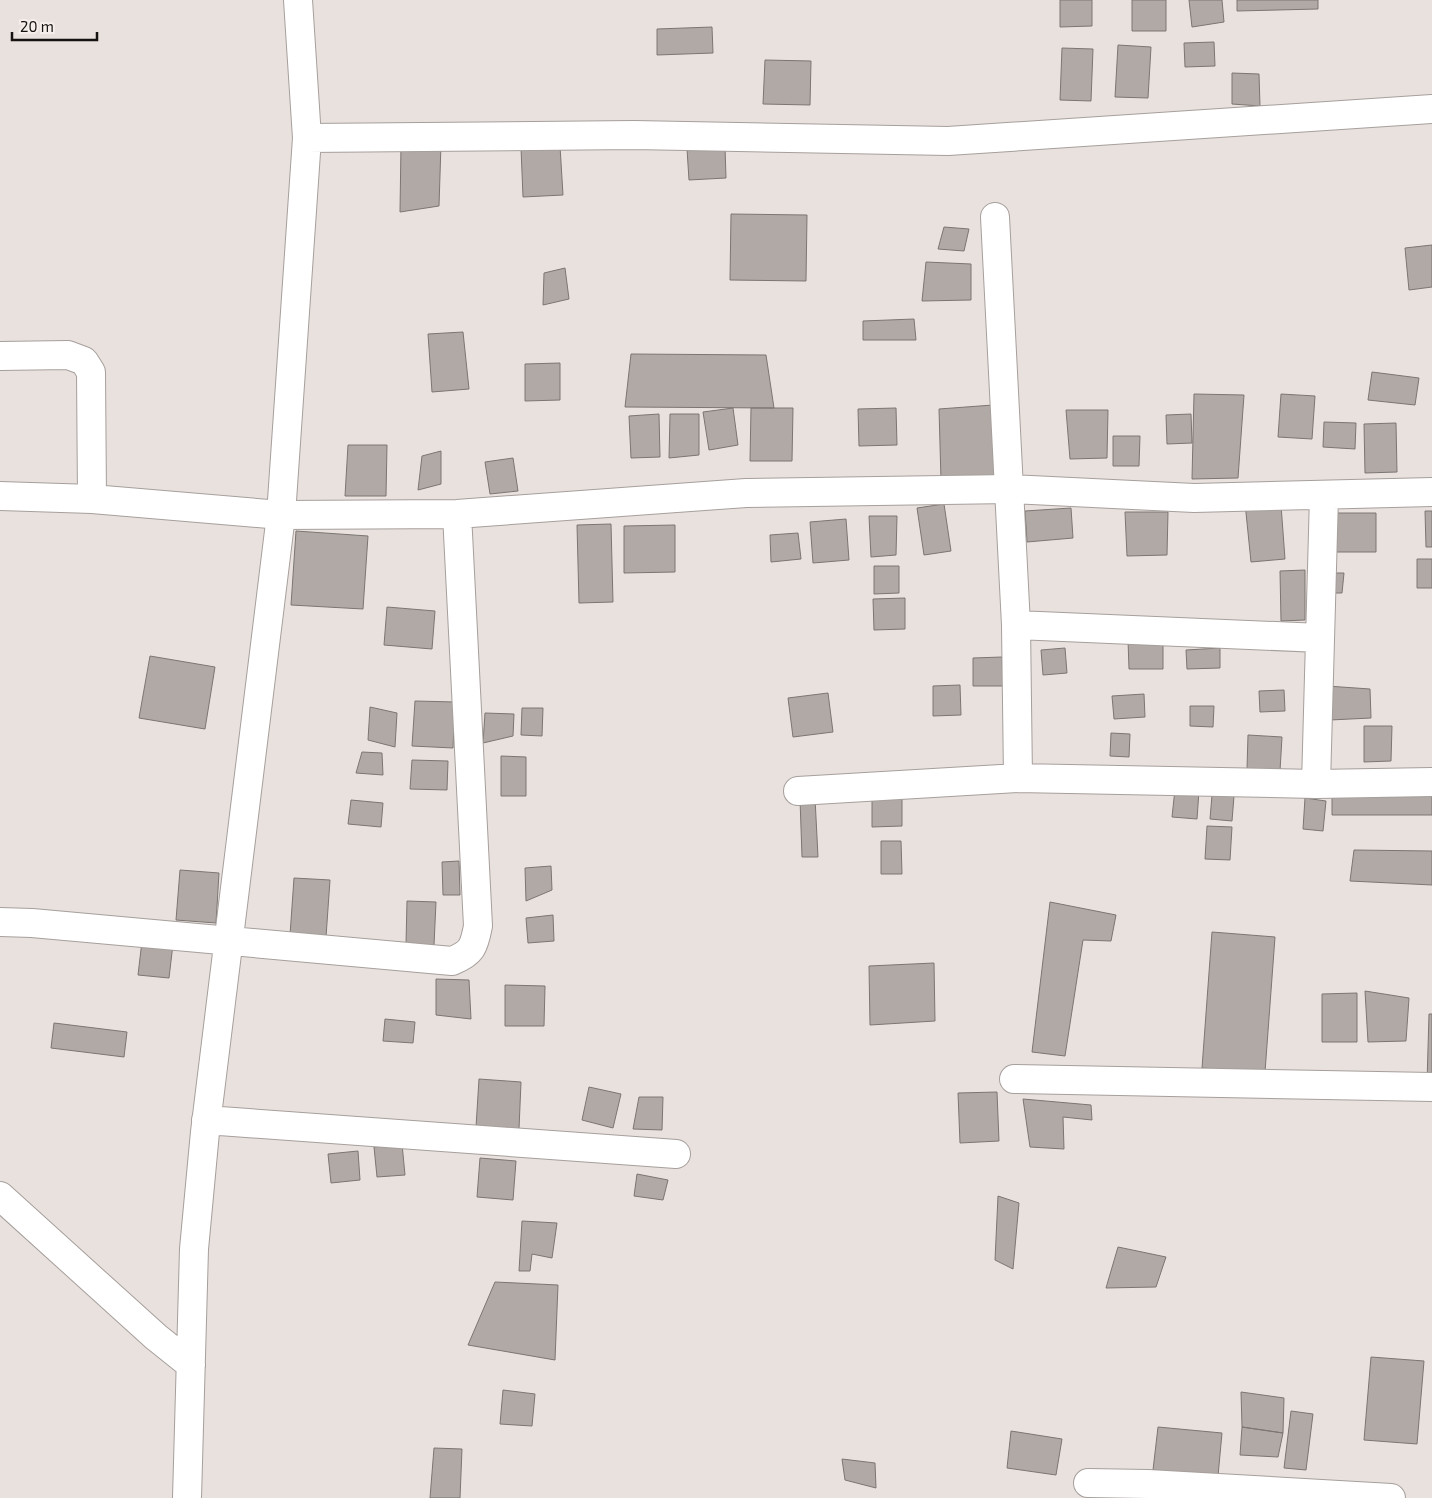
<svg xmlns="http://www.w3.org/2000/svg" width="1432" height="1498" font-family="'Exo 2',sans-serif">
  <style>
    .building { fill: #b0a9a5; stroke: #7c7672 }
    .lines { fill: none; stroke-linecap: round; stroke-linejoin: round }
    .minor-casing { stroke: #a69f9c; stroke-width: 30 }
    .minor { stroke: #fff; stroke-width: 28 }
  </style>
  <rect width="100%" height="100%" fill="#e9e1dd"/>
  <path class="building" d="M1060,0H1092V26L1060,27Z
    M1132,0H1166V31H1132Z
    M1189,0H1222L1224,22L1192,27Z
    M1237,0H1318V9L1237,11Z
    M712,27L713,53L657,55V29Z
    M1214,42L1215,66L1185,67L1184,43Z
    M1118,45L1151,47L1148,98L1115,97Z
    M1062,48L1093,49L1091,101L1060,100Z
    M765,60L811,61L810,105L763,104Z
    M1232,73L1259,74L1260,106L1232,104Z
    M401,144H441L439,206L400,212Z
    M560,146L563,195L523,197L521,148Z
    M725,147L726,178L689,180L687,149Z
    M731,214L807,215L806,281L730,280Z
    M944,227L969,229L964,251L938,249Z
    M1432,245V287L1409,290L1405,248Z
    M926,262L971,264V300L922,301Z
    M565,268L569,299L543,305L544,273Z
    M914,319L916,340H863V321Z
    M463,332L469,389L432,392L428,334Z
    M631,354L766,355L774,408L625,407Z
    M560,363V400L525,401V364Z
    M1372,372L1419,378L1415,405L1368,400Z
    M1194,394L1244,395L1238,478L1192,479Z
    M1281,394L1315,396L1312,439L1278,437Z
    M993,405L999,478L941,480L939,409Z
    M733,408L738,445L709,450L703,412Z
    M751,408H793L792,461H750Z
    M896,408L897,445L859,446L858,409Z
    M1066,410H1108L1107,458L1070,459Z
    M659,414L660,457L631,458L629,416Z
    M670,414H699V455L669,458Z
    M1191,414L1192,443L1167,444L1166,415Z
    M1324,422L1356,423L1355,449L1323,447Z
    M1396,423L1397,472L1365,473L1364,424Z
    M1113,436H1140L1139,466H1113Z
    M348,445H387L386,496H345Z
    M441,451V484L418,490L422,456Z
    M513,458L518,491L490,494L485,462Z
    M1245,503L1281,505L1285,559L1251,562Z
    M944,504L951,551L924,555L917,508Z
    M1071,508L1073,538L1027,542L1025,511Z
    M1425,511H1432V547H1426Z
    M1125,512H1168L1167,555L1127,556Z
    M1336,513H1376V552H1335Z
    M869,516H897L896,555L871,557Z
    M846,519L849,560L813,563L810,522Z
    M611,524L613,602L579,603L577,525Z
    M675,525V572L624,573V526Z
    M296,531L368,536L363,609L291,605Z
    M798,533L801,559L771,562L770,535Z
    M1417,559H1432V588H1417Z
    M874,566H899V593L874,594Z
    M1305,570V620L1281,621L1280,571Z
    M1329,573H1344L1342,593H1329Z
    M905,598V629L874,630L873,599Z
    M387,607L435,611L432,649L384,645Z
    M1128,640L1163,644V669H1129Z
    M1065,648L1067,673L1043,675L1041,650Z
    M1220,648V668L1187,669L1186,650Z
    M150,656L215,667L205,729L139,718Z
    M1002,657L1003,686H973V658Z
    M960,685L961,715L933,716V686Z
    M1327,686L1370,689L1371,718L1330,720Z
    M1284,690L1285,711L1260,712L1259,691Z
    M828,693L833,732L793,737L788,698Z
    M1144,694L1145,717L1114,719L1112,696Z
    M415,701L455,702L453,748L412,746Z
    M1190,706H1214L1213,727L1190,726Z
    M370,707L397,713L395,747L368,740Z
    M522,708H543L542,736L521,735Z
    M485,713L514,714L513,736L483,743Z
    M1364,726H1392L1391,761L1364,762Z
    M1111,733L1130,734L1129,757L1110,756Z
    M1248,735L1282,737L1280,771L1247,769Z
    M362,752L382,753L383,775L356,773Z
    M501,756L526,757V796H501Z
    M412,760L448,761L447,790L410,789Z
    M1175,789L1199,791L1197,819L1172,817Z
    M1332,792L1432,793V815H1332Z
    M872,795H902V826L872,827Z
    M1212,795L1234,796L1232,821L1210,819Z
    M815,798L818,857H802L800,799Z
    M1305,798L1326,801L1323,831L1303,829Z
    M351,800L383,803L381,827L348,824Z
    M1207,826L1232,827L1230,860L1205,859Z
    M881,841H901L902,874H881Z
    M1354,850L1432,851V885L1350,881Z
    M459,861L460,895H443L442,862Z
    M551,866L552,890L526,901L525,868Z
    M180,870L219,873L216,923L176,920Z
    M294,878L330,880L326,937L290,935Z
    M407,901L436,902L434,945L406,944Z
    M1050,902L1116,915L1111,941L1083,940L1065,1056L1032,1052Z
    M553,915L554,941L528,943L526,918Z
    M1212,932L1275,937L1265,1072L1202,1068Z
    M142,941L173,944L169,978L138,975Z
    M934,963L935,1021L870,1025L869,966Z
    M436,979L469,980L471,1019L436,1015Z
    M505,985L545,986L544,1026H505Z
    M1365,991L1409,998L1406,1041L1368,1042Z
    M1357,993V1042H1322V994Z
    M1429,1014H1432V1083H1427Z
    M385,1019L415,1022L413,1043L383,1041Z
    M54,1023L127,1032L124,1057L51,1048Z
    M479,1079L521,1082L519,1129L476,1127Z
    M589,1087L621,1094L613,1128L582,1120Z
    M997,1092L999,1141L960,1143L958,1093Z
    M639,1097H663L662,1130L633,1129Z
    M1023,1099L1091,1105L1092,1120L1063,1117L1064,1149L1030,1147Z
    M402,1144L405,1175L377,1177L374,1147Z
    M358,1151L360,1180L331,1183L328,1154Z
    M480,1158L516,1161L513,1200L477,1197Z
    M637,1174L668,1180L663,1200L634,1196Z
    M998,1196L1019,1203L1013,1269L995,1260Z
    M522,1221L557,1223L552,1258L532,1254L530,1271H519Z
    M1118,1247L1166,1257L1156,1287L1106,1288Z
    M495,1282L558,1285L555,1360L468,1345Z
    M1371,1357L1424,1361L1417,1444L1364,1440Z
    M503,1390L535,1394L532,1426L500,1424Z
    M1241,1392L1284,1398L1283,1433L1242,1427Z
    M1291,1411L1313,1414L1306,1470L1284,1468Z
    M1158,1427L1222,1433L1218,1476L1153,1470Z
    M1242,1427L1283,1433L1278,1457L1240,1455Z
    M1011,1431L1062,1439L1056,1475L1007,1468Z
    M434,1448L462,1449L460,1498H430Z
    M842,1459L875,1463L876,1488L845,1480Z"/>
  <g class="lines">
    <g class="minor-casing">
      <path id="minor" d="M307,138L634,135L948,141L1432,109
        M995,217L1016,625L1018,778
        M0,356L68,355L84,361L91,372L92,499
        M0,496L92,499L281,515L457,514L746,493L1010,489L1194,498L1432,492
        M1016,625L1320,638
        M1316,784L1324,496
        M798,791L1018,778L1316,784L1432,782
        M0,922L32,923L452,961C472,953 474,947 478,926L457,514
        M1014,1079L1432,1087
        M206,1120L676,1154
        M0,1196L156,1337L191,1365
        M1088,1483L1148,1484L1391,1498
        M187,1498L194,1249L205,1132L281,515L307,138L298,0"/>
    </g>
    <use href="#minor" class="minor"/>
  </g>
  <path d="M12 32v8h85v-8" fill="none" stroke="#151211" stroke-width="2.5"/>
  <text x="20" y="32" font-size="15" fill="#151211" stroke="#f6eeea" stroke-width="4" paint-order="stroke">20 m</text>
</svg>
